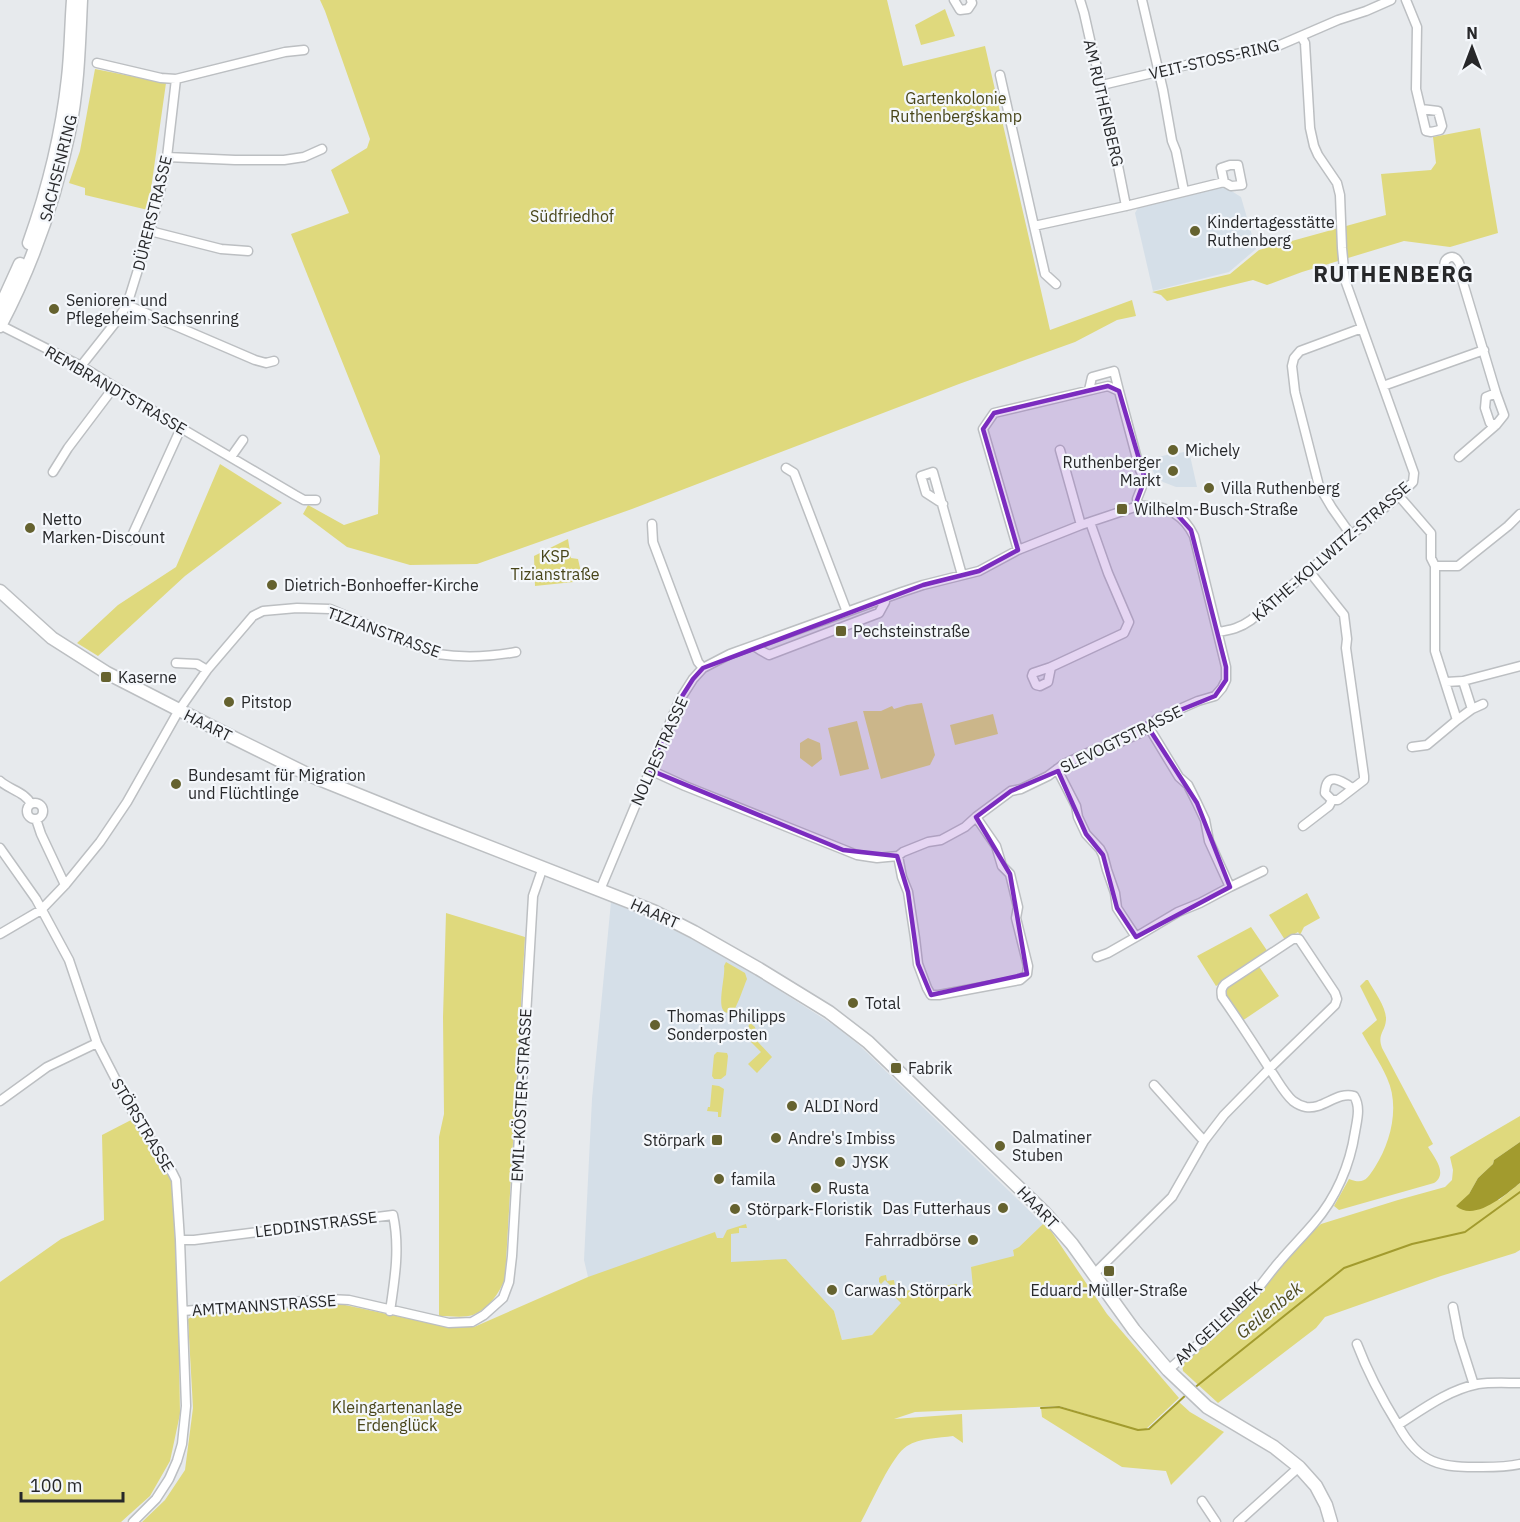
<svg xmlns="http://www.w3.org/2000/svg" width="1520" height="1522" font-family="'IBM Plex Sans',sans-serif">
  <style>
    .built { fill: #d5dfe8 }
    .green { fill: #dfd97d }
    .water { fill: #a29b2e }
    .lines { fill: none; stroke-linecap: round; stroke-linejoin: round }
    .stream { stroke: #a29b2e; stroke-width: 2 }
    .street-casing { stroke: #bcbfc2; stroke-width: 11 }
    .secondary-casing { stroke: #bcbfc2; stroke-width: 15 }
    .street { stroke: #fff; stroke-width: 8 }
    .secondary { stroke: #fff; stroke-width: 12 }
    .marked { fill: #7b2cbf; fill-opacity: 0.2; stroke: #7b2cbf; stroke-width: 4.5; stroke-linejoin: round }
    .poi-dot { fill: #65622f; stroke: #f4f7fb; stroke-width: 2 }
    .labels { text-anchor: middle; dominant-baseline: central; stroke-width: 4.5; stroke-linejoin: round; paint-order: stroke }
    .street-label { font-size: 16px; fill: #27282a; stroke: #f4f7fb }
    .park-label { font-size: 16px; fill: #484519; stroke: #f4f7fb }
    .poi-label { font-size: 16px; fill: #27282a; stroke: #f4f7fb; text-anchor: start }
    .water-label { font-size: 18px; font-style: italic; fill: #4f4c21; stroke: #f4f7fb }
    .district-label { font-size: 22px; font-weight: bold; letter-spacing: 1.5px; fill: #27282a; stroke: #f4f7fb }
  </style>
  <rect width="100%" height="100%" fill="#e7eaed"/>
  <path class="built" d="M1222,185L1241,197L1256,249L1229,272L1153,291L1135,213L1139,206Z
    M1189,451L1197,487H1176L1163,482L1155,475L1147,460L1178,452L1179,453Z
    M611,902L649,918L690,938L754,974L835,1026L859,1045L1043,1224L1019,1247L1013,1250L1014,1256L973,1287L909,1295L872,1335L842,1340L834,1311L588,1277L584,1260L592,1099Z"/>
  <path class="green" d="M320,0H887L903,66L985,46L1050,330L1132,300L1136,316L1117,320L1075,342L959,384L632,509L477,564L410,565L347,547L303,514L308,505L344,525L378,514L380,456L291,234L349,213L331,170L367,148L370,139L325,11Z
    M945,9L955,36L921,45L915,25Z
    M95,69L166,83L148,210L85,195V188L69,183L80,151Z
    M1480,128L1498,233L1450,247L1404,241L1302,272L1267,285L1253,280L1167,301L1161,295L1152,292L1230,274L1259,250L1386,215L1381,174L1431,170L1436,163L1433,137Z
    M220,464L282,503L185,576L98,656L77,643L118,605L176,567Z
    M568,539L571,558L578,559L583,581L535,586L534,556Z
    M922,703L935,755L930,765L881,779L863,711H881L892,706L894,709L907,705Z
    M993,714L998,734L955,745L950,725Z
    M857,721L869,769L840,776L828,728Z
    M808,738L820,743L822,759L812,767L800,758V743Z
    M1307,893L1320,918L1304,927L1300,935L1298,932L1285,940L1269,915Z
    M446,913L525,937L505,1279C499,1293 489,1309 473,1315C464,1318 449,1316 439,1316V1137L444,1114L443,1017Z
    M1251,927L1268,952L1216,986L1197,956Z
    M726,962L745,973L747,979C744,986 738,1004 734,1010C731,1012 729,1014 725,1012C716,1007 726,975 724,966Z
    M1258,965L1279,996L1242,1021L1225,995L1226,988Z
    M1366,980H1368C1374,991 1387,1008 1386,1020C1385,1032 1377,1034 1382,1048L1433,1144L1428,1147C1435,1158 1448,1174 1434,1183L1339,1210L1334,1206L1349,1179C1364,1185 1367,1179 1375,1167C1391,1142 1400,1106 1387,1078C1380,1062 1370,1048 1362,1033L1377,1020L1360,986Z
    M749,1022L755,1027L757,1041L772,1057L757,1073L748,1064L761,1052L748,1039Z
    M717,1052L727,1053L728,1056L726,1075L721,1079H714L712,1076L714,1055Z
    M712,1085L719,1086L724,1089L721,1117H718V1112L707,1111L708,1107H710Z
    M1520,1116V1142L1494,1160L1493,1164L1478,1178L1469,1194L1499,1200L1520,1183V1250L1515,1253L1441,1276L1325,1317L1316,1328L1218,1403L1183,1371L1182,1364L1253,1298L1304,1239L1321,1224L1398,1200L1445,1187L1452,1180L1453,1170L1450,1157Z
    M133,1119L169,1176L172,1184L178,1293L180,1414L170,1461L150,1496L121,1522H0V1282L61,1239L104,1220L102,1135Z
    M746,1224L747,1228H739V1233L731,1234V1262L786,1259L834,1311L842,1340L872,1335L901,1303L889,1291L892,1287L885,1280L881,1284L879,1282V1278L881,1276L886,1275L887,1281L894,1280L896,1292L957,1284V1289L973,1287L971,1267L1014,1256L1013,1250L1019,1247L1043,1224L1051,1231L1107,1314L1179,1398L1146,1429H1137H1149L1179,1402L1190,1412L1224,1432L1171,1485L1166,1471L1122,1467L1042,1417L1041,1408L1059,1407L1106,1420L1059,1406L915,1412L894,1419L962,1414L963,1443L953,1436C939,1438 920,1438 907,1446C892,1455 871,1504 861,1522H142L165,1500L185,1470L193,1408L188,1319L196,1314L331,1302L448,1327H474L588,1277L715,1232L717,1238H723L727,1230Z"/>
  <path class="water" d="M1520,1142V1183C1505,1195 1475,1222 1456,1206L1469,1194L1478,1178L1493,1164L1494,1160Z"/>
  <g class="lines">
    <path class="stream" d="M1193,1389L1344,1268L1412,1244L1465,1232L1520,1192
      M1041,1408L1059,1407L1138,1430L1149,1429L1187,1394"/>
    <g class="street-casing">
      <path id="street" d="M954,0L960,10L968,9L972,3L971,0
        M1080,0L1084,13L1093,53L1102,85L1126,206
        M1142,0L1163,90L1172,141L1176,151L1184,191
        M1406,0L1417,27L1416,89L1426,131L1431,132L1440,130L1442,126L1438,111L1421,109
        M97,63L161,78L176,79L285,52L304,50
        M1000,75L1034,226
        M1102,85L1212,59L1280,45L1338,20L1366,11L1391,0
        M167,157L235,160H284L304,157L322,149
        M150,231L221,249L248,251
        M1461,276H1450C1432,260 1462,243 1461,276L1496,393L1486,397L1485,408L1490,423L1496,425L1504,415L1496,393
        M1056,284L1045,274L1034,226L1126,206L1224,182L1231,186L1242,185L1238,165H1230L1221,168L1224,182
        M127,305L255,360L266,363L274,361
        M0,325L81,366L181,428L295,495L304,500H316
        M81,366L115,323L127,305L150,231L160,192L167,157L176,79
        M1383,386L1484,350
        M1089,390L1092,377L1114,371L1119,391
        M1060,450L1081,525
        M231,457L243,440
        M1459,457L1496,425
        M786,468L794,473L847,612
        M53,472L68,448L114,387
        M1399,496L1431,533V558L1435,566V651L1457,720L1472,709L1463,681L1446,682
        M943,504L926,493L921,476L933,472L962,575
        M652,524L653,542L698,662L703,668
        M1351,535L1332,508L1319,486L1295,392L1292,366L1294,358L1300,351L1362,328
        M130,540L181,428
        M1018,550L983,429L994,413L1108,386L1119,391L1140,470L1145,479L1137,499L1138,506
        M1435,566H1458L1508,526L1520,514
        M1309,571L1344,615L1347,639L1346,648L1364,776V780L1338,800H1332L1325,793C1326,771 1341,780 1352,788
        M1218,632C1231,630 1240,628 1251,620L1351,535L1399,496L1413,482L1414,473L1345,280L1342,248L1340,195L1337,183L1318,155L1314,146L1310,128L1305,43L1301,36
        M754,646L760,650L769,655L879,613L885,602L884,599
        M176,663L197,664L207,670
        M1051,667L1048,682L1040,686L1036,685L1032,676L1033,673L1051,667L1124,633L1129,622L1108,573L1090,522
        M1463,681L1520,666
        M1472,709L1483,704
        M1412,747L1427,745L1457,720
        M1057,769L1076,806L1078,817L1086,834L1100,849L1103,855L1107,870L1115,893L1117,908L1136,937L1178,912L1200,903L1230,887L1209,841L1205,820L1197,803L1188,785L1179,777L1148,726
        M0,781C10,790 25,792 31,804
        M27 811a8 8 0 1 1 16 0a8 8 0 1 1-16 0Z
        M36,819L41,834L65,885
        M1303,826L1329,806L1332,800
        M0,848L36,899L69,960L97,1043L133,1113L172,1172L176,1180L180,1240L186,1406L182,1444L177,1461L169,1479L156,1499L133,1522
        M898,856L902,877L908,892L915,938L918,964L927,988L931,995H939L1020,980L1027,974L1028,966L1016,918L1018,907L1010,874L1002,866L996,846L976,817
        M1230,887L1263,871
        M600,890L679,701L693,679L703,668L730,654L902,592L923,585L979,571L1018,550L1081,525L1138,506C1164,504 1183,513 1194,536L1226,667V680L1222,688L1215,696L1198,701L1157,719L1140,733L1114,745L1094,750L1064,764L1048,776L1021,789L1011,791L976,817L965,827L941,840L928,842L903,852L898,856L877,858L857,855L685,786L650,770
        M0,934L41,910L65,885L100,842L127,802L179,710L207,670L253,616L263,611L297,608L330,609L437,654C464,658 489,657 516,652
        M1097,957L1108,953L1136,937
        M1154,1085L1204,1141
        M0,1101L47,1067L97,1043
        M180,1240H194L393,1215C400,1247 395,1278 390,1311
        M1094,1274L1172,1197L1204,1141L1224,1115L1270,1068L1335,1005L1337,999L1335,993L1299,939H1293L1225,984C1221,988 1221,991 1222,997C1239,1021 1255,1046 1271,1071C1278,1081 1284,1093 1293,1101C1297,1104 1301,1106 1306,1107C1323,1110 1337,1091 1354,1096C1361,1107 1357,1120 1355,1132C1350,1165 1336,1198 1314,1223C1303,1236 1291,1248 1280,1261C1271,1271 1263,1283 1254,1293C1228,1321 1197,1345 1168,1370
        M1453,1307L1459,1338L1474,1385
        M183,1311L329,1299L349,1300L449,1323L472,1322L484,1315L503,1298L509,1282L512,1256L533,896L543,867
        M1357,1344C1368,1373 1382,1399 1398,1425C1423,1409 1448,1390 1478,1384C1491,1382 1506,1383 1520,1383
        M1398,1425C1419,1464 1441,1468 1482,1467C1495,1467 1507,1467 1520,1464
        M1202,1501L1216,1522
        M1238,1522L1299,1467"/>
    </g>
    <g class="secondary-casing">
      <path id="secondary" d="M29,243C48,190 62,134 68,78C71,52 71,26 73,0
        M0,308L20,264
        M0,326C32,265 55,200 69,132C78,89 79,44 81,0
        M0,591L52,638L107,673L222,732L309,775L423,821L653,911L694,932L759,969L829,1012L868,1042L1044,1212L1072,1244L1134,1330L1168,1370L1207,1407L1274,1447L1299,1467L1316,1486L1326,1505L1331,1522"/>
    </g>
    <use href="#street" class="street"/>
    <use href="#secondary" class="secondary"/>
  </g>
  <path class="marked" d="M1108,386L1119,391L1145,479L1136,503L1174,511L1191,530L1226,667V680L1215,696L1146,724L1197,803L1230,887L1136,937L1117,908L1103,855L1086,834L1058,771L1011,791L976,817L1010,874L1027,974L931,995L918,964L908,892L897,856L843,850L650,770L679,701L693,679L703,668L923,585L979,571L1018,550L983,429L994,413Z"/>
  <g class="poi-dot">
    <circle cx="1195" cy="231" r="6"/>
    <circle cx="54" cy="309" r="6"/>
    <circle cx="1173" cy="450" r="6"/>
    <circle cx="1173" cy="471" r="6"/>
    <circle cx="1209" cy="488" r="6"/>
    <rect x="1116" y="503" width="12" height="12" rx="3"/>
    <circle cx="30" cy="528" r="6"/>
    <circle cx="272" cy="585" r="6"/>
    <rect x="835" y="625" width="12" height="12" rx="3"/>
    <rect x="100" y="671" width="12" height="12" rx="3"/>
    <circle cx="229" cy="702" r="6"/>
    <circle cx="176" cy="784" r="6"/>
    <circle cx="853" cy="1003" r="6"/>
    <circle cx="655" cy="1025" r="6"/>
    <rect x="890" y="1062" width="12" height="12" rx="3"/>
    <circle cx="792" cy="1106" r="6"/>
    <circle cx="776" cy="1138" r="6"/>
    <rect x="711" y="1134" width="12" height="12" rx="3"/>
    <circle cx="1000" cy="1146" r="6"/>
    <circle cx="840" cy="1162" r="6"/>
    <circle cx="719" cy="1179" r="6"/>
    <circle cx="816" cy="1188" r="6"/>
    <circle cx="1003" cy="1208" r="6"/>
    <circle cx="735" cy="1209" r="6"/>
    <circle cx="973" cy="1240" r="6"/>
    <rect x="1103" y="1265" width="12" height="12" rx="3"/>
    <circle cx="832" cy="1290" r="6"/>
  </g>
  <g class="labels">
    <g class="street-label">
      <text transform="translate(1214 59) rotate(-13)">VEIT-STOSS-RING</text>
      <text transform="translate(1104 103) rotate(77)">AM RUTHENBERG</text>
      <text transform="translate(58 168) rotate(-76)">SACHSENRING</text>
      <text transform="translate(152 213) rotate(-76)">DÜRERSTRASSE</text>
      <text transform="translate(116 390) rotate(30)">REMBRANDTSTRASSE</text>
      <text transform="translate(1331 551) rotate(-41)">KÄTHE-KOLLWITZ-STRASSE</text>
      <text transform="translate(384 632) rotate(20)">TIZIANSTRASSE</text>
      <text transform="translate(208 725) rotate(27)">HAART</text>
      <text transform="translate(1121 739) rotate(-26)">SLEVOGTSTRASSE</text>
      <text transform="translate(659 751) rotate(-66)">NOLDESTRASSE</text>
      <text transform="translate(655 913) rotate(24)">HAART</text>
      <text transform="translate(521 1095) rotate(-87)">EMIL-KÖSTER-STRASSE</text>
      <text transform="translate(143 1125) rotate(59)">STÖRSTRASSE</text>
      <text transform="translate(1038 1207) rotate(46)">HAART</text>
      <text transform="translate(316 1224) rotate(-7)">LEDDINSTRASSE</text>
      <text transform="translate(264 1305) rotate(-4)">AMTMANNSTRASSE</text>
      <text transform="translate(1218 1323) rotate(-43)">AM GEILENBEK</text>
    </g>
    <g class="park-label">
      <text x="956" y="98">Gartenkolonie<tspan x="956" dy="18">Ruthenbergskamp</tspan></text>
      <text x="572" y="216">Südfriedhof</text>
      <text x="555" y="556">KSP<tspan x="555" dy="18">Tizianstraße</tspan></text>
      <text x="397" y="1407">Kleingartenanlage<tspan x="397" dy="18">Erdenglück</tspan></text>
    </g>
    <g class="poi-label">
      <text x="1207" y="222">Kindertagesstätte<tspan x="1207" dy="18">Ruthenberg</tspan></text>
      <text x="66" y="300">Senioren- und<tspan x="66" dy="18">Pflegeheim Sachsenring</tspan></text>
      <text x="1185" y="450">Michely</text>
      <text x="1161" y="462" text-anchor="end">Ruthenberger<tspan x="1161" dy="18">Markt</tspan></text>
      <text x="1221" y="488">Villa Ruthenberg</text>
      <text x="1134" y="509">Wilhelm-Busch-Straße</text>
      <text x="42" y="519">Netto<tspan x="42" dy="18">Marken-Discount</tspan></text>
      <text x="284" y="585">Dietrich-Bonhoeffer-Kirche</text>
      <text x="853" y="631">Pechsteinstraße</text>
      <text x="118" y="677">Kaserne</text>
      <text x="241" y="702">Pitstop</text>
      <text x="188" y="775">Bundesamt für Migration<tspan x="188" dy="18">und Flüchtlinge</tspan></text>
      <text x="865" y="1003">Total</text>
      <text x="667" y="1016">Thomas Philipps<tspan x="667" dy="18">Sonderposten</tspan></text>
      <text x="908" y="1068">Fabrik</text>
      <text x="804" y="1106">ALDI Nord</text>
      <text x="1012" y="1137">Dalmatiner<tspan x="1012" dy="18">Stuben</tspan></text>
      <text x="788" y="1138">Andre's Imbiss</text>
      <text x="705" y="1140" text-anchor="end">Störpark</text>
      <text x="852" y="1162">JYSK</text>
      <text x="731" y="1179">famila</text>
      <text x="828" y="1188">Rusta</text>
      <text x="991" y="1208" text-anchor="end">Das Futterhaus</text>
      <text x="747" y="1209">Störpark-Floristik</text>
      <text x="961" y="1240" text-anchor="end">Fahrradbörse</text>
      <text x="844" y="1290">Carwash Störpark</text>
      <text x="1109" y="1290" text-anchor="middle">Eduard-Müller-Straße</text>
    </g>
    <g class="water-label">
      <text transform="translate(1269 1310) rotate(-39)">Geilenbek</text>
    </g>
    <g class="district-label">
      <text x="1394" y="273">RUTHENBERG</text>
    </g>
  </g>
  <g transform="translate(1472 48)" stroke="#f4f7fb" stroke-width="4.5" paint-order="stroke">
  <path d="M0-4.5L10 22L0 15L-10 22Z" fill="#27282a"/>
  <text y="-9" font-size="16" font-weight="bold" text-anchor="middle" fill="#27282a">N</text>
  </g>
  <path d="M21 1492v9h102v-9" fill="none" stroke="#27282a" stroke-width="3"/>
  <text x="30" y="1492" font-size="18" fill="#27282a" stroke="#f4f7fb" stroke-width="4.5" paint-order="stroke">100 m</text>
</svg>
